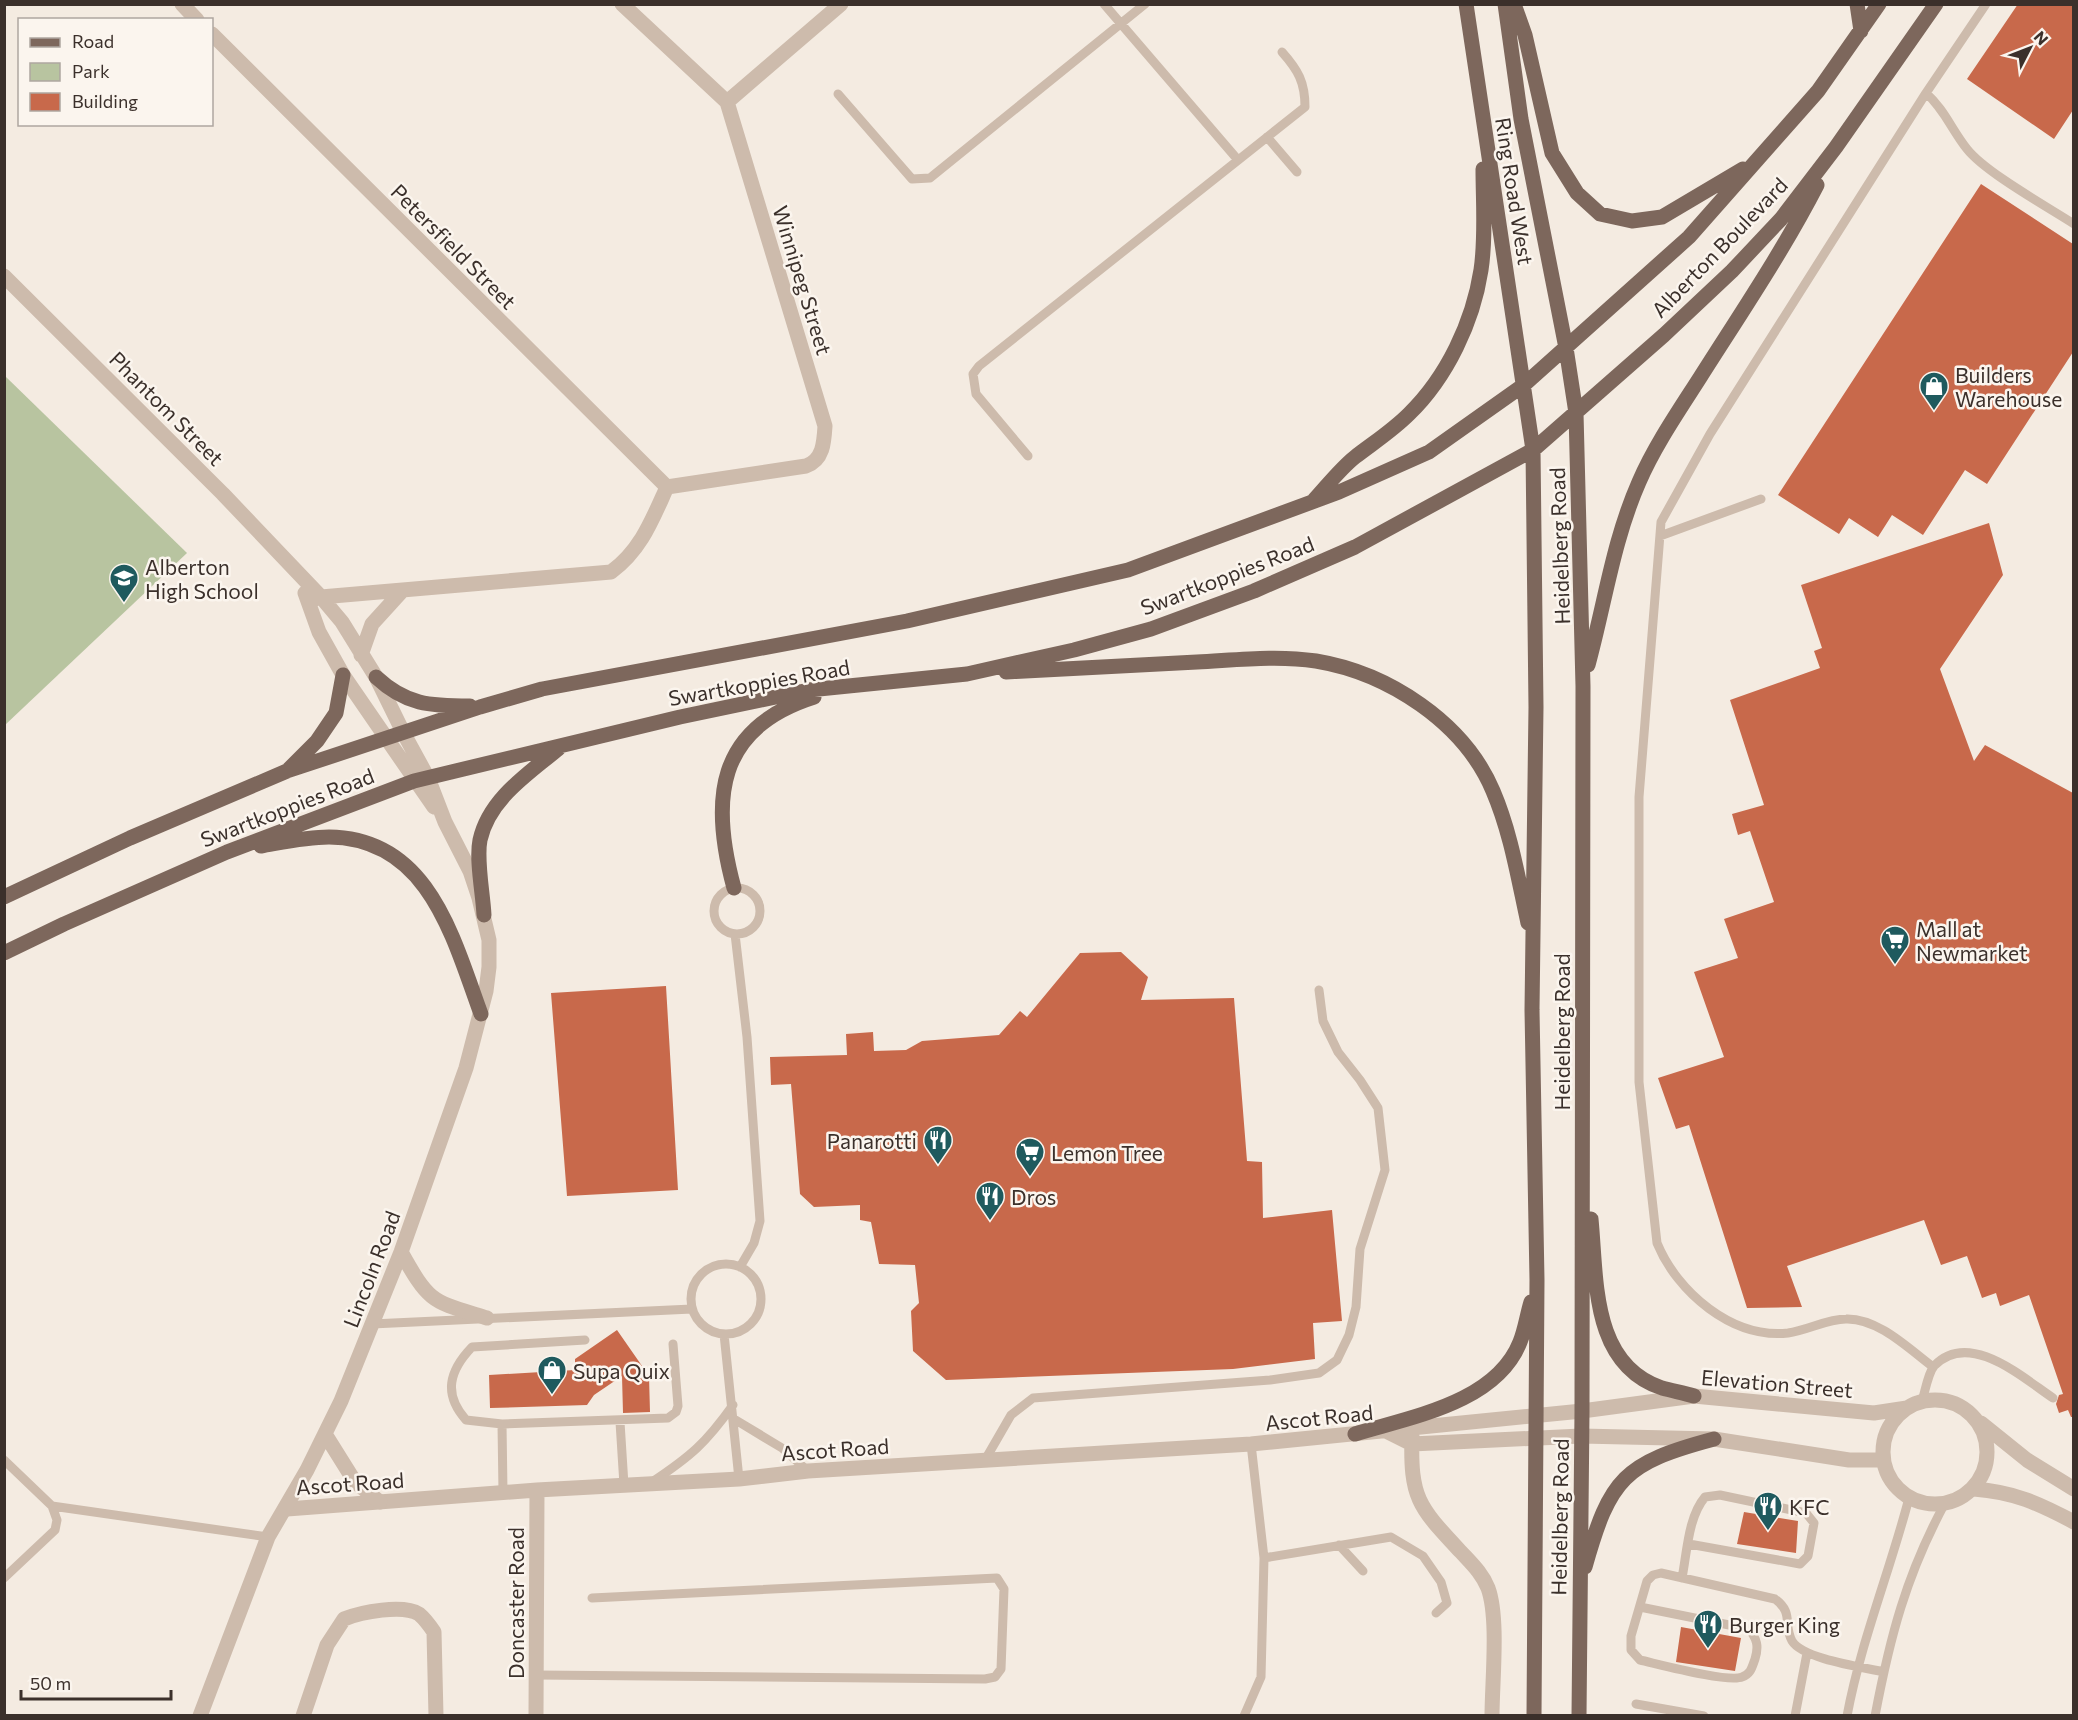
<svg xmlns="http://www.w3.org/2000/svg" width="2078" height="1720" font-family="Commissioner,sans-serif">
  <style>
    .green { fill: #b8c4a0 }
    .building { fill: #c8694b }
    .lines { fill: none; stroke-linecap: round; stroke-linejoin: round }
    .service { stroke: #cdbbac; stroke-width: 9 }
    .minor { stroke: #cdbbac; stroke-width: 15 }
    .tertiary { stroke: #cdbbac; stroke-width: 15 }
    .primary { stroke: #7d675c; stroke-width: 15 }
    .labels { text-anchor: middle; dominant-baseline: central; stroke-width: 5; stroke-linejoin: round; paint-order: stroke }
    .street-label { font-size: 21px; fill: #3b302b; stroke: #fbf5ee }
    .poi-label { font-size: 21px; fill: #3b302b; stroke: #fbf5ee; text-anchor: start }
  </style>
  <rect width="100%" height="100%" fill="#f4ebe1"/>
  <path class="green" d="M5,376L187,553L5,725Z"/>
  <path class="building" d="M2018,4H2073V110L2054,139L1967,79Z
    M1981,184L2073,244V352L1987,484L1965,470L1923,535L1892,515L1878,537L1849,518L1839,534L1778,495Z
    M1989,523L2003,575L1940,669L1974,761L1985,745L2073,793V1417H2071L2068,1410L2059,1413L2056,1404L2059,1395L2063,1394L2029,1295L2000,1306L1996,1293L1982,1298L1967,1256L1941,1265L1924,1220L1787,1266L1802,1307L1747,1308L1689,1125L1676,1129L1658,1078L1724,1057L1694,972L1738,958L1724,919L1774,902L1750,831L1738,835L1732,814L1764,805L1730,700L1820,668L1814,651L1822,648L1801,585Z
    M1121,952L1148,977L1141,1000L1234,998L1247,1161L1262,1162L1263,1218L1332,1210L1342,1321L1313,1323L1315,1359L1233,1369L946,1380L913,1351L911,1311L919,1303L915,1265L879,1264L871,1222L860,1220V1205L814,1207L800,1194L791,1084L771,1085L770,1057L847,1055L846,1034L873,1032L874,1051L906,1050L922,1041L999,1035L1020,1011L1027,1017L1080,953Z
    M666,986L678,1190L567,1196L551,993Z
    M617,1330L649,1376L650,1412L623,1413L622,1376L594,1395L587,1405L490,1408L489,1375L575,1370V1359Z
    M1744,1512L1798,1521L1796,1553L1737,1544Z
    M1681,1627L1741,1638L1735,1671L1676,1662Z"/>
  <g class="lines">
    <path class="service" d="M1104,4L1238,160
      M1926,93C1944,109 1952,130 1967,149C1985,172 2046,206 2074,224
      M838,94L912,179L930,178L1145,4
      M1267,137L1297,172
      M1028,456L976,394L973,374L979,366L1305,107C1305,82 1298,70 1282,52
      M1660,536L1761,499
      M714 911a23 23 0 1 1 46 0a23 23 0 1 1-46 0Z
      M735,934L747,1037L760,1221L754,1243L740,1267
      M691 1299a35 35 0 1 1 70 0a35 35 0 1 1-70 0Z
      M372,1324L692,1309
      M724,1334L739,1479
      M1933,1367C1909,1349 1878,1318 1846,1319C1827,1319 1808,1330 1788,1333C1732,1339 1677,1292 1657,1243L1639,1082V797L1661,522L1710,434L1926,93L1986,4
      M1922,1401C1925,1392 1928,1373 1934,1366C1969,1329 2023,1378 2053,1398
      M734,1419L782,1448L808,1471
      M620,1422L624,1485
      M502,1424L668,1418L676,1412L678,1406L673,1344
      M4,1460L52,1506L268,1537
      M985,1460L1011,1415L1033,1398L1270,1380L1319,1373L1337,1360L1349,1335L1356,1307L1360,1249L1385,1170L1378,1108L1360,1080L1338,1052L1323,1021L1319,990
      M652,1482C691,1456 706,1443 733,1405
      M503,1492L502,1424L466,1420C443,1394 449,1371 472,1347L585,1340
      M1339,1545L1363,1571
      M1264,1558L1391,1537L1423,1556L1441,1582L1447,1603L1436,1613
      M4,1578L55,1530L57,1520L52,1506
      M1682,1578C1687,1553 1688,1517 1705,1497L1720,1495L1806,1513L1814,1523L1808,1556L1800,1564L1689,1544
      M1640,1607L1749,1629C1757,1639 1759,1646 1755,1659C1752,1667 1751,1674 1742,1677C1729,1683 1658,1664 1640,1660L1631,1650V1636L1647,1581L1653,1575L1661,1573L1775,1599C1794,1613 1783,1624 1792,1641C1803,1659 1862,1667 1884,1672
      M536,1675L985,1679L995,1677L1001,1669L1004,1589L997,1578L592,1598
      M1636,1704L1704,1716
      M1244,1716L1261,1677L1264,1558L1251,1444
      M1795,1716L1807,1653
      M1847,1716C1861,1641 1890,1571 1909,1498
      M1875,1716C1890,1637 1906,1576 1944,1505"/>
    <path class="minor" d="M182,4L197,20
      M622,4L727,102L825,426C824,443 823,460 806,466L667,487
      M212,34L667,487
      M727,102L841,4
      M4,276L223,494L321,597L342,622L376,677L404,734
      M305,593L319,632L343,675L387,739
      M308,601L321,597L611,572C641,550 652,520 667,487
      M361,655L372,624L402,591
      M1883 1452a52 52 0 1 1 104 0a52 52 0 1 1-104 0Z
      M1981,1423L2027,1460L2074,1489
      M1386,1431L1412,1444L1581,1436L1714,1439L1849,1460H1883
      M1412,1436C1410,1499 1419,1507 1461,1552C1471,1563 1482,1573 1488,1588C1499,1618 1492,1682 1492,1716
      M1974,1489C2014,1492 2038,1503 2074,1522
      M287,1509L537,1490L739,1479L808,1471L1251,1444L1582,1411L1694,1396L1874,1413L1907,1408
      M303,1716L327,1645L344,1619C361,1612 403,1604 419,1614C425,1619 430,1626 434,1632L436,1716
      M536,1716L537,1490"/>
    <path class="tertiary" d="M387,739L434,807
      M401,1252C430,1304 432,1301 487,1318
      M325,1434L355,1482L380,1502
      M200,1716L268,1537L307,1470L341,1401L401,1252L466,1068L486,991L489,967V940L479,898L470,871L445,822L428,778L404,734"/>
    <path class="primary" d="M1466,4L1533,450L1536,707L1532,1010L1537,1280L1534,1716
      M1505,4L1521,119L1566,348L1576,413L1583,686L1582,1411L1579,1716
      M1514,4L1525,35L1552,153L1577,193L1600,214L1632,221L1662,217L1743,169
      M1857,4L1861,31
      M1314,500C1327,486 1340,469 1355,457C1373,443 1392,431 1409,414C1447,377 1473,322 1481,270C1486,237 1483,202 1483,169
      M1588,665C1605,603 1613,541 1639,482C1655,445 1680,409 1701,376C1741,313 1783,251 1817,185
      M1006,672C1070,669 1134,665 1197,662C1236,660 1277,655 1316,661C1388,673 1464,722 1493,791C1511,833 1518,878 1528,923
      M376,677C406,705 430,706 470,706
      M289,769L317,741L336,713L343,675
      M261,846C284,842 306,837 329,837C429,838 453,938 481,1014
      M734,888C710,800 716,728 814,697
      M4,897L130,838L287,771L480,707L542,689L907,621L1128,570L1339,492L1429,452L1525,384L1689,237L1818,91L1879,4
      M484,915C483,894 476,860 480,840C489,799 528,774 558,749
      M4,953L64,924L227,852L414,781L680,717L809,690L967,674L1074,650L1151,629L1254,591L1355,547L1533,450L1664,335L1732,271L1781,219L1836,147L1936,4
      M1591,1219C1597,1280 1591,1364 1662,1388C1673,1391 1684,1393 1694,1396
      M1355,1434C1410,1417 1496,1403 1520,1342C1525,1330 1527,1315 1531,1302
      M1585,1567C1610,1478 1624,1463 1714,1439"/>
  </g>
  <defs>
    <g id="shop-pin" transform="scale(1.5)"><path d="M0 17L-7.5 6A9.5 9.5 0 1 1 7.5 6Z" fill="#1f5a5e" stroke="#fbf5ee"/><path d="M-5-2.5h2.3a2.7 3.5 0 0 1 5.4 0H5L5.5 6h-11ZM-1.5-2.5h3a1.5 2.3 0 0 0-3 0Z" fill="#fff"/></g>
    <g id="school-pin" transform="scale(1.5)"><path d="M0 17L-7.5 6A9.5 9.5 0 1 1 7.5 6Z" fill="#1f5a5e" stroke="#fbf5ee"/><path d="M0-5L7-2L0 1L-7-2ZM-4 1L0 2.5L4 1V4Q0 6-4 4Z" fill="#fff"/></g>
    <g id="supermarket-pin" transform="scale(1.5)"><path d="M0 17L-7.5 6A9.5 9.5 0 1 1 7.5 6Z" fill="#1f5a5e" stroke="#fbf5ee"/><path d="M-6-5.5h2.5l.6 2H6L4.5 2H-2.5L-4.4-4H-6ZM-1.5 3.2a1.3 1.3 0 1 0 .1 0ZM3 3.2a1.3 1.3 0 1 0 .1 0Z" fill="#fff"/></g>
    <g id="restaurant-pin" transform="scale(1.5)"><path d="M0 17L-7.5 6A9.5 9.5 0 1 1 7.5 6Z" fill="#1f5a5e" stroke="#fbf5ee"/><path d="M-5-6h1v4h1v-4h1v4h1v-4h1v5L-1.5 .5V6h-2V.5L-5-1ZM5-6V6H3V1.5H1.5Q1.5-4 5-6Z" fill="#fff"/></g>
  </defs>
  <g fill-rule="evenodd">
    <use href="#shop-pin" x="1934" y="386"/>
    <use href="#school-pin" x="124" y="578"/>
    <use href="#supermarket-pin" x="1895" y="940"/>
    <use href="#restaurant-pin" x="938" y="1140"/>
    <use href="#supermarket-pin" x="1030" y="1152"/>
    <use href="#restaurant-pin" x="990" y="1196"/>
    <use href="#shop-pin" x="552" y="1370"/>
    <use href="#restaurant-pin" x="1768" y="1506"/>
    <use href="#restaurant-pin" x="1708" y="1624"/>
  </g>
  <g class="labels">
    <g class="street-label">
      <text transform="translate(1515 191) rotate(81)">Ring Road West</text>
      <text transform="translate(454 246) rotate(45)">Petersfield Street</text>
      <text transform="translate(1719 247) rotate(-46)">Alberton Boulevard</text>
      <text transform="translate(803 280) rotate(73)">Winnipeg Street</text>
      <text transform="translate(167 408) rotate(45)">Phantom Street</text>
      <text transform="translate(1559 546) rotate(-92)">Heidelberg Road</text>
      <text transform="translate(1227 575) rotate(-21)">Swartkoppies Road</text>
      <text transform="translate(759 682) rotate(-10)">Swartkoppies Road</text>
      <text transform="translate(287 807) rotate(-21)">Swartkoppies Road</text>
      <text transform="translate(1561 1032) rotate(-90)">Heidelberg Road</text>
      <text transform="translate(371 1269) rotate(-69)">Lincoln Road</text>
      <text transform="translate(1777 1383) rotate(5)">Elevation Street</text>
      <text transform="translate(1319 1417) rotate(-6)">Ascot Road</text>
      <text transform="translate(835 1449) rotate(-4)">Ascot Road</text>
      <text transform="translate(350 1483) rotate(-4)">Ascot Road</text>
      <text transform="translate(1559 1517) rotate(-89)">Heidelberg Road</text>
      <text transform="translate(515 1603) rotate(-90)">Doncaster Road</text>
    </g>
    <g class="poi-label">
      <text x="1955" y="374">Builders<tspan x="1955" dy="24">Warehouse</tspan></text>
      <text x="145" y="566">Alberton<tspan x="145" dy="24">High School</tspan></text>
      <text x="1916" y="928">Mall at<tspan x="1916" dy="24">Newmarket</tspan></text>
      <text x="917" y="1140" text-anchor="end">Panarotti</text>
      <text x="1051" y="1152">Lemon Tree</text>
      <text x="1011" y="1196">Dros</text>
      <text x="573" y="1370">Supa Quix</text>
      <text x="1789" y="1506">KFC</text>
      <text x="1729" y="1624">Burger King</text>
    </g>
  </g>
  <rect width="2078" height="1720" fill="none" stroke="#3b302b" stroke-width="12"/>
  <rect x="18" y="18" width="195" height="108" fill="#fbf5ee" stroke="#aea6a0" stroke-width="1.5"/>
  <rect x="30" y="38" width="30" height="9" fill="#7d675c" stroke="#aea6a0" stroke-width="1.5"/>
  <text x="72" y="48" font-size="18" fill="#3b302b">Road</text>
  <rect x="30" y="63" width="30" height="18" fill="#b8c4a0" stroke="#aea6a0" stroke-width="1.5"/>
  <text x="72" y="78" font-size="18" fill="#3b302b">Park</text>
  <rect x="30" y="93" width="30" height="18" fill="#c8694b" stroke="#aea6a0" stroke-width="1.5"/>
  <text x="72" y="108" font-size="18" fill="#3b302b">Building</text>
  <g transform="translate(2030 48) rotate(48)" stroke="#fbf5ee" stroke-width="4.5" paint-order="stroke">
  <path d="M0-4.5L10 22L0 15L-10 22Z" fill="#3b302b"/>
  <text y="-9" font-size="16" font-weight="bold" text-anchor="middle" fill="#3b302b">N</text>
  </g>
  <path d="M21 1690v9h150v-9" fill="none" stroke="#3b302b" stroke-width="3"/>
  <text x="30" y="1690" font-size="18" fill="#3b302b" stroke="#fbf5ee" stroke-width="4.5" paint-order="stroke">50 m</text>
</svg>
